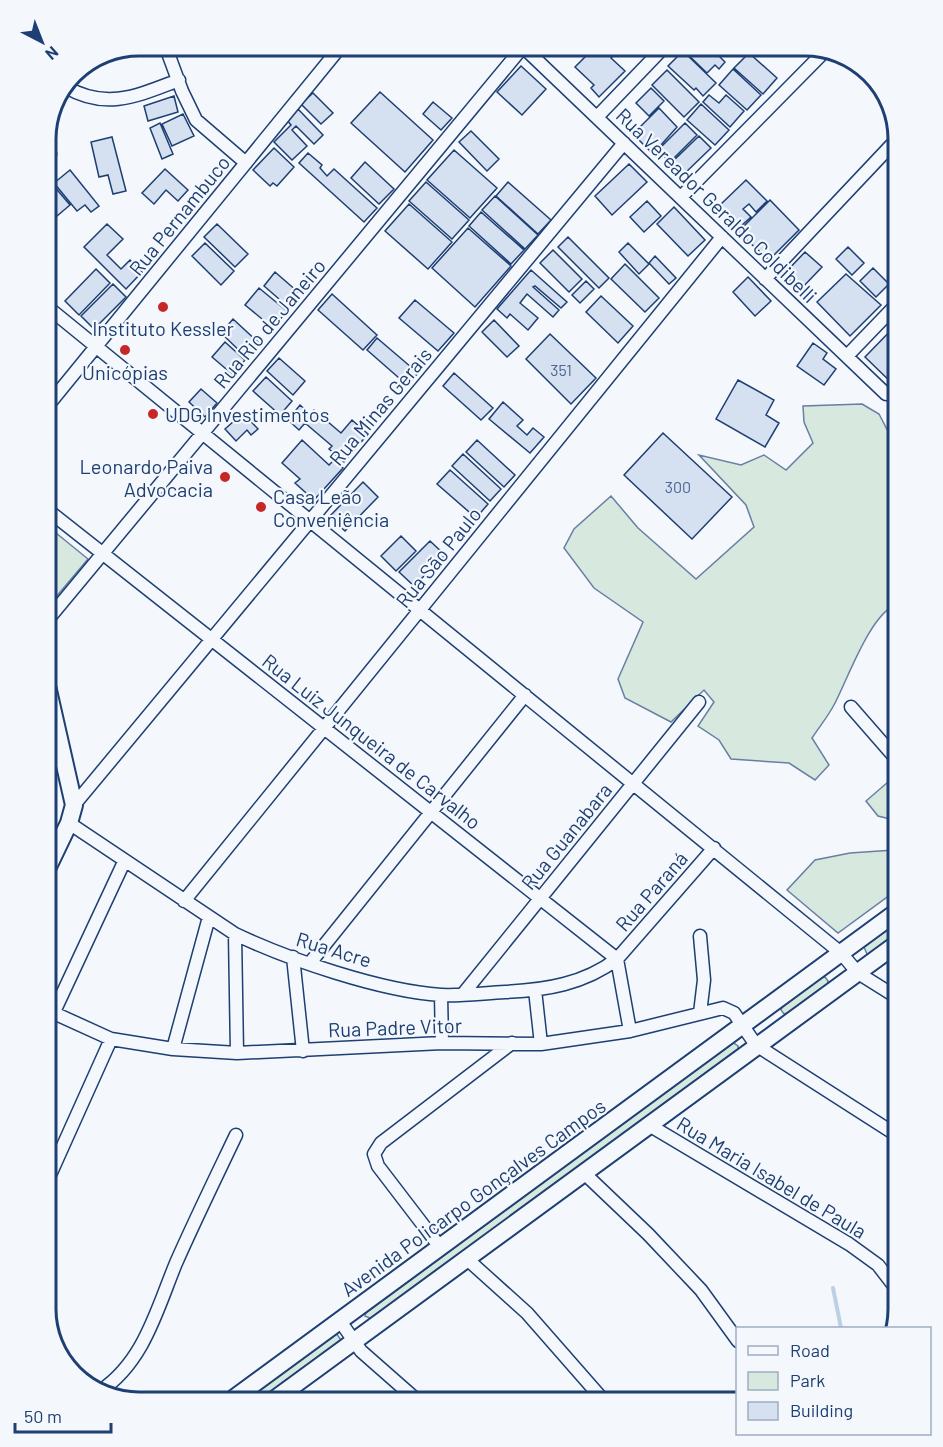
<svg xmlns="http://www.w3.org/2000/svg" width="943" height="1447" font-family="Barlow,sans-serif">
  <style>
    .green { fill: #d7e8df; stroke: #687fa3; stroke-width: 1.5 }
    .lines { fill: none; stroke-linecap: round; stroke-linejoin: round }
    .stream { stroke: #bed0e5; stroke-width: 4 }
    .building { fill: #d5e0f0; stroke: #1d3f73; stroke-width: 1.5 }
    .street-casing { stroke: #1d3f73; stroke-width: 15 }
    .secondary-casing { stroke: #1d3f73; stroke-width: 20 }
    .street { stroke: #f4f7fb; stroke-width: 12 }
    .secondary { stroke: #f4f7fb; stroke-width: 16 }
    .poi-dot { fill: #c62828; stroke: #f4f7fb; stroke-width: 2 }
    .labels { text-anchor: middle; dominant-baseline: central; stroke-width: 4.5; stroke-linejoin: round; paint-order: stroke }
    .number-label { font-size: 16px; fill: #4b6792 }
    .street-label { font-size: 20px; fill: #1d3f73; stroke: #f4f7fb }
    .poi-label { font-size: 20px; fill: #1d3f73; stroke: #f4f7fb }
    .rim { fill: none; stroke: #1d3f73; stroke-width: 3 }
  </style>
  <rect width="100%" height="100%" fill="#f4f7fb"/>
  <path class="green" d="M862,404L879,414L893,441L898,463V603C870,614 849,676 835,703C829,715 820,726 812,738L829,765L815,780L789,763L731,759L719,740L698,726L714,702L704,690L671,722L625,698L618,679L643,622L594,588L564,548L574,529L611,496L638,528L696,579L754,527L746,505L699,455L741,465L764,455L786,470L813,443L804,422L803,406Z
    M45,524L88,559L45,610Z
    M888,782L898,785V821L878,816L866,801Z
    M898,844V889L838,933L787,890L815,860L850,853L894,850Z
    M898,922V934L871,954H867L864,947Z
    M825,977L828,981L827,986L791,1012L784,1014L781,1010L783,1005L820,978Z
    M732,1042L738,1046V1049L372,1319L365,1316L366,1313Z
    M336,1333L341,1340L256,1402H242Z"/>
  <g class="lines">
    <path class="stream" d="M833,1288L841,1328"/>
  </g>
  <path class="building" d="M597,45H604L614,55L611,58L625,71L599,97L591,88L594,85L575,67Z
    M686,45H708L725,62L719,69L715,65L707,73L682,49Z
    M683,51L716,83L703,96L696,88L694,90L668,66Z
    M749,53L777,78L763,94L734,68Z
    M521,66L546,89L522,115L497,92Z
    M733,69L761,95L747,110L719,85Z
    M667,70L699,102L684,117L652,85Z
    M651,88L664,101L649,116L636,103Z
    M380,92L433,140L405,172L351,123Z
    M313,93L333,113L321,124L301,104Z
    M709,95L719,103L726,95L744,111L730,127L703,102Z
    M174,96L178,112L148,121L144,106Z
    M433,102L452,118L441,130L423,114Z
    M701,104L729,130L715,145L687,120Z
    M659,108L677,127L653,154L633,134Z
    M298,109L323,135L314,144L296,126L292,130L307,146L292,160L274,142L291,125L287,120Z
    M183,114L194,136L172,146L162,124Z
    M160,123L173,154L162,159L150,128Z
    M685,123L697,135L670,162L658,150Z
    M471,131L499,159L487,171L459,142Z
    M699,136L711,148L683,175L671,163Z
    M112,137L126,191L113,194L108,175L99,177L91,142Z
    M274,148L294,167L277,186L273,183L270,186L253,170Z
    M454,150L497,188L470,218L427,180Z
    M308,153L322,165L320,168L327,176L334,169L377,208L364,222L299,163Z
    M365,162L394,189L379,204L351,178Z
    M629,164L647,182L612,215L595,196Z
    M165,169L188,190L178,201L166,190L154,204L142,193Z
    M70,170L99,206L91,212L85,205L77,211L54,183Z
    M746,180L767,201L756,212L749,204L743,209L751,217L740,227L719,206Z
    M426,182L469,220L452,239L409,201Z
    M508,182L551,220L538,234L496,196Z
    M53,185L70,205L57,216L45,203V191Z
    M495,196L538,235L525,249L482,210Z
    M770,200L799,230L769,260L738,232Z
    M647,201L661,216L644,232L630,217Z
    M409,204L452,242L428,269L385,231Z
    M674,207L705,240L688,256L657,224Z
    M481,212L524,250L511,264L469,226Z
    M107,224L123,239L107,255L121,269L130,260L142,272L126,289L84,247Z
    M217,224L248,254L235,267L204,237Z
    M468,228L511,266L475,307L432,268Z
    M568,237L609,278L599,288L558,247Z
    M898,237V256L888,246Z
    M205,243L234,271L221,285L192,256Z
    M628,243L649,264L639,274L619,252Z
    M848,247L864,263L852,275L836,259Z
    M553,250L582,279L569,292L540,263Z
    M805,252L822,267L800,290L784,274Z
    M655,256L676,278L669,284L649,263Z
    M625,264L659,298L645,312L611,279Z
    M873,268L889,284L876,297L860,281Z
    M96,269L110,283L79,315L65,301Z
    M531,270L567,302L561,308L535,286L533,287L559,310L553,317L527,294L520,303L538,318L528,330L510,314L507,318L497,309Z
    M275,272L298,292L286,305L264,286Z
    M846,274L881,305L850,336L817,302Z
    M748,277L771,301L755,316L733,292Z
    M586,281L594,289L580,303L572,295Z
    M113,284L126,297L94,329L81,316Z
    M259,288L287,311L273,328L245,305Z
    M332,294L377,335L363,350L318,310Z
    M601,296L633,326L618,343L586,312Z
    M415,300L454,333L438,351L399,318Z
    M233,319L259,343L246,357L221,333Z
    M494,320L519,346L507,357L482,332Z
    M897,324L898,325V389L865,357Z
    M550,334L596,378L571,404L526,359Z
    M377,338L418,373L407,385L367,350Z
    M225,342L245,360L232,374L212,357Z
    M813,343L827,353L823,359L836,369L824,385L797,366Z
    M279,358L305,381L293,395L267,371Z
    M454,373L493,408L481,420L443,386Z
    M266,377L292,401L280,415L253,391Z
    M738,380L774,400L766,415L779,423L765,447L716,419Z
    M201,389L217,403L205,417L189,402Z
    M503,402L523,420L517,426L527,435L533,428L544,437L530,453L489,419Z
    M300,405L310,414L314,410L341,433L352,420L368,434L344,462L329,449L332,446L305,423L299,430L288,420Z
    M243,413L258,429L251,435L247,430L236,441L225,429Z
    M663,433L732,497L692,539L624,475Z
    M302,440L329,465L334,460L343,468L314,500L295,483L300,479L282,463Z
    M477,440L515,475L504,487L466,452Z
    M463,454L501,489L490,501L452,466Z
    M450,470L488,504L476,518L437,484Z
    M363,482L378,497L345,531L329,517Z
    M401,536L416,551L396,571L381,556Z
    M430,541L445,555L414,586L399,572Z"/>
  <g class="lines">
    <g class="street-casing">
      <path id="street" d="M165,45L182,91L196,120L246,163
        M521,45L886,394
        M66,87C107,111 139,95 179,80
        M597,117L666,45
        M45,157L50,154
        M681,197L826,50
        M765,279L898,138
        M45,305L841,953L858,973L898,998
        M847,356L898,303
        M45,409L342,45
        M45,508L617,959
        M45,623L523,47
        M851,707L892,754L898,755
        M74,805L624,143
        M69,823L235,934C290,960 381,991 441,995C462,996 484,993 505,992C546,990 584,984 617,959L714,848
        M184,901L722,237
        M235,934L237,1053
        M700,936L704,980L700,1013
        M293,957L303,1051
        M617,959L630,1031
        M310,963L525,695
        M535,990L541,1044
        M463,994L699,702
        M441,995L442,1043
        M45,1009L111,1039L173,1049L237,1053L442,1043L541,1044L630,1031L723,1008L734,1013L756,1045L898,1136
        M53,1014L124,862
        M173,1049L209,917
        M649,1125L849,1244L878,1265L898,1291
        M584,1173L648,1234L701,1290L738,1341
        M45,1186L111,1039
        M440,1247L378,1166L374,1154L381,1143L512,1043
        M467,1259L527,1313L605,1402
        M340,1321L361,1351L419,1402
        M100,1391C144,1362 157,1309 176,1263C195,1220 216,1177 236,1135"/>
    </g>
    <g class="secondary-casing">
      <path id="secondary" d="M45,873L69,823L74,805L45,677
        M229,1402L898,911
        M271,1402L898,943"/>
    </g>
    <use href="#street" class="street"/>
    <use href="#secondary" class="secondary"/>
  </g>
  <g class="poi-dot">
    <circle cx="163" cy="307" r="6"/>
    <circle cx="125" cy="350" r="6"/>
    <circle cx="153" cy="414" r="6"/>
    <circle cx="225" cy="477" r="6"/>
    <circle cx="261" cy="507" r="6"/>
  </g>
  <g class="labels">
    <g class="number-label">
      <text x="561" y="369">351</text>
      <text x="678" y="486">300</text>
    </g>
    <g class="street-label">
      <text transform="translate(717 205) rotate(44)">Rua Vereador Geraldo Coldibelli</text>
      <text transform="translate(179 215) rotate(-51)">Rua Pernambuco</text>
      <text transform="translate(269 323) rotate(-50)">Rua Rio de Janeiro</text>
      <text transform="translate(380 406) rotate(-50)">Rua Minas Gerais</text>
      <text transform="translate(438 557) rotate(-51)">Rua São Paulo</text>
      <text transform="translate(372 741) rotate(38)">Rua Luiz Junqueira de Carvalho</text>
      <text transform="translate(566 836) rotate(-51)">Rua Guanabara</text>
      <text transform="translate(651 891) rotate(-49)">Rua Paraná</text>
      <text transform="translate(334 949) rotate(17)">Rua Acre</text>
      <text transform="translate(395 1027) rotate(-2)">Rua Padre Vitor</text>
      <text transform="translate(772 1177) rotate(31)">Rua Maria Isabel de Paula</text>
      <text transform="translate(473 1197) rotate(-36)">Avenida Policarpo Gonçalves Campos</text>
    </g>
    <g class="poi-label">
      <text x="163" y="328">Instituto Kessler</text>
      <text x="125" y="372">Unicópias</text>
      <text x="165" y="414" text-anchor="start">UDG Investimentos</text>
      <text x="213" y="466" text-anchor="end">Leonardo Paiva<tspan x="213" dy="23">Advocacia</tspan></text>
      <text x="273" y="496" text-anchor="start">Casa Leão<tspan x="273" dy="23">Conveniência</tspan></text>
    </g>
  </g>
  <path d="M0 0H943V1447H0ZM139 56H805A83 83 0 0 1 888 139V1309A83 83 0 0 1 805 1392H139A83 83 0 0 1 56 1309V139A83 83 0 0 1 139 56Z" fill="#f4f7fb" fill-rule="evenodd"/>
  <path class="rim" d="M139 56H805A83 83 0 0 1 888 139V1309A83 83 0 0 1 805 1392H139A83 83 0 0 1 56 1309V139A83 83 0 0 1 139 56Z"/>
  <rect x="736" y="1327" width="195" height="108" fill="#f4f7fb" stroke="#9eadc5" stroke-width="1.5"/>
  <rect x="748" y="1346" width="30" height="9" fill="#f4f7fb" stroke="#9eadc5" stroke-width="1.5"/>
  <text x="790" y="1357" font-size="18" fill="#1d3f73">Road</text>
  <rect x="748" y="1372" width="30" height="18" fill="#d7e8df" stroke="#9eadc5" stroke-width="1.5"/>
  <text x="790" y="1387" font-size="18" fill="#1d3f73">Park</text>
  <rect x="748" y="1402" width="30" height="18" fill="#d5e0f0" stroke="#9eadc5" stroke-width="1.5"/>
  <text x="790" y="1417" font-size="18" fill="#1d3f73">Building</text>
  <g transform="translate(42 42) rotate(138)" stroke="#f4f7fb" stroke-width="4.5" paint-order="stroke">
  <path d="M0-4.5L10 22L0 15L-10 22Z" fill="#1d3f73"/>
  <text y="-9" font-size="16" font-weight="bold" text-anchor="middle" fill="#1d3f73">N</text>
  </g>
  <path d="M15 1423v9h96v-9" fill="none" stroke="#1d3f73" stroke-width="3"/>
  <text x="24" y="1423" font-size="18" fill="#1d3f73" stroke="#f4f7fb" stroke-width="4.5" paint-order="stroke">50 m</text>
</svg>
